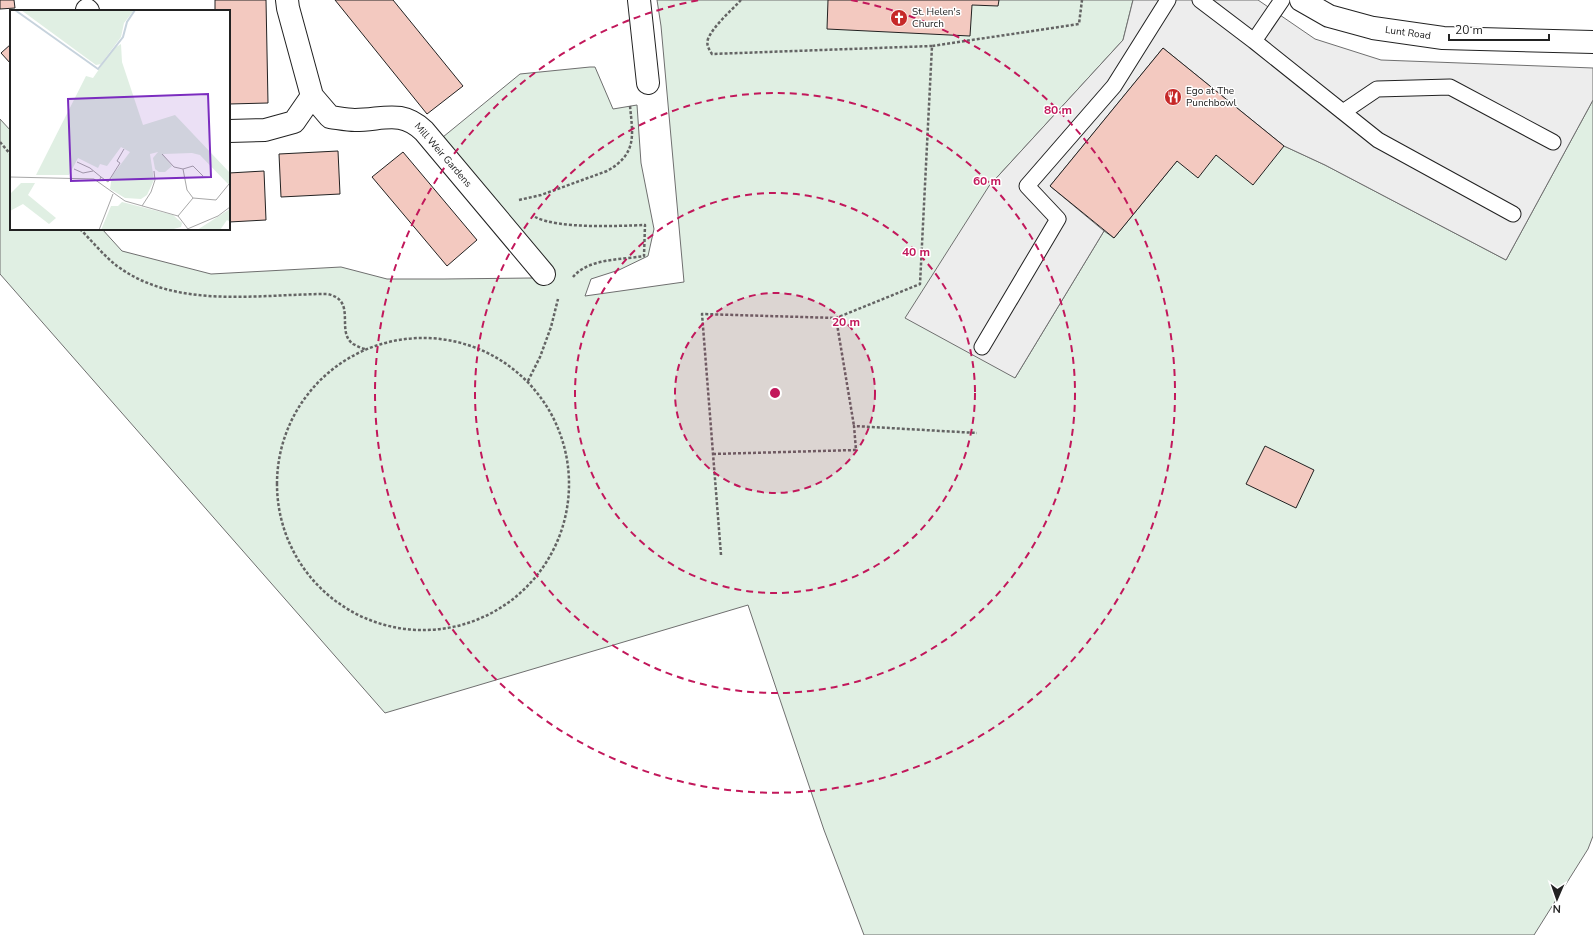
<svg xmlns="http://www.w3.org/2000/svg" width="1593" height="935" font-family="'Nunito Sans',sans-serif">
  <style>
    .green { fill: #e0efe3; stroke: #6f6f6f }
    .parking { fill: #ededed; stroke: #6f6f6f }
    .building { fill: #f3c9c0; stroke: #222 }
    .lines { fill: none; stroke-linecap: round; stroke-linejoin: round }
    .lane-casing { stroke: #222; stroke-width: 17 }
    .street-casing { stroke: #222; stroke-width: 24 }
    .secondary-casing { stroke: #222; stroke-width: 24 }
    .path { stroke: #646464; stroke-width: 2.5; stroke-dasharray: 3 2; stroke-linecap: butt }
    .lane { stroke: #fff; stroke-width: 15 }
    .street { stroke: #fff; stroke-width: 22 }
    .secondary { stroke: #fff; stroke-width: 22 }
    .ring { fill: none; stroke: #c2185b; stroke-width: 2; stroke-dasharray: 7 5 }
    .labels { text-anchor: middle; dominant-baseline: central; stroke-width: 3; stroke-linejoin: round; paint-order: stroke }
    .poi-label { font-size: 10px; fill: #222; stroke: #fff; text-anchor: start }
    .street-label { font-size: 10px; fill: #222; stroke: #fff }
    .inset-river { fill: none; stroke: #c7d3dd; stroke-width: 2 }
    .inset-road { fill: none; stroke: #a7a7a7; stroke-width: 1 }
    .view { fill: #7b2cbf; fill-opacity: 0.15; stroke: #7b2cbf; stroke-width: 2 }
    .inset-edge { fill: none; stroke: #222; stroke-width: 2 }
    .centre { fill: #c2185b; stroke: #fff; stroke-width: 2 }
    .ring-label { font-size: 12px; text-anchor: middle; font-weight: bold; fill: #c2185b; stroke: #fff; stroke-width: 3; stroke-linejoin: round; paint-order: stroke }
  </style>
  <rect width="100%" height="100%" fill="#fff"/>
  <path class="green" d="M657,0H1133L1123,40L989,186L1015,378L1104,231L1114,238L1177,161L1284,146L1325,165L1506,260L1593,100V836L1588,849L1534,935H864L824,830L748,605L385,713L0,274V119L11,131V229H102L122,251L211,274L341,267L387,279H444L532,278L553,271L443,137L520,74L590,67H595L613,109L637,105L641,163L654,229L648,256L619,270L591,279L585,296L684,282L661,26Z"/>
  <path class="parking" d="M1133,0H1258L1315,39L1381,60L1593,68V100L1506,260L1325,165L1284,146L1163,48L1050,186L1104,231L1015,378L905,318L989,186L1123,40Z"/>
  <path class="building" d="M0,0H14L15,8L0,9Z
    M215,0H266L268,103L229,104V11H215Z
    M335,0H393L463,86L427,114Z
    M828,0H999L998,6L972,5L970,36L827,29Z
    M11,44V64L1,53Z
    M1163,48L1284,146L1253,185L1216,155L1198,178L1177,161L1114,238L1050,186Z
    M338,151L340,194L281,197L279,154Z
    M403,152L477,240L447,266L372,177Z
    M264,171L266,220L229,222V173Z
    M1265,446L1314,470L1296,508L1246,484Z"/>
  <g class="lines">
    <g class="lane-casing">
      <path id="lane" d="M1200,0L1254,41
        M1282,0L1254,41L1378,140L1513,214
        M1343,112L1377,89L1450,87L1553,142
        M982,347L1058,219L1027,186L1114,86L1168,0"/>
    </g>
    <g class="street-casing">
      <path id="street" d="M639,0L648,83
        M87,10L88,11
        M312,96L330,117C338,118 347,120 355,120C383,120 401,109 424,131L544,274
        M229,131L265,130L294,122L312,96L288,8L287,0"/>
    </g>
    <g class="secondary-casing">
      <path id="secondary" d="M1301,0L1329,16L1373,28L1443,38L1593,42"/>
    </g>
    <path class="path" d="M741,0C730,12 714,25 708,39C706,45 709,49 712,54L932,46
      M0,142L11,155
      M519,200L541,195L607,171C637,154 633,136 630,106
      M535,217C559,229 617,226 645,225L644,256C621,260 589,258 573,277
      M80,229C92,241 104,256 117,266C177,310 257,294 327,294C358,300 335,331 353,344C357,346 361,348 365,349
      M836,318L854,426
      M277 484a146 146 0 1 1 292 0a146 146 0 1 1-292 0Z
      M528,381L540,357L551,327L558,299
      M713,454L856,450L854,426L977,433
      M721,555L702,314L836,318L920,284L932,46L1079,24L1082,0"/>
    <use href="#lane" class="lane"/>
    <use href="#street" class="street"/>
    <use href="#secondary" class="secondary"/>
  </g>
  <circle cx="775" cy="393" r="100" fill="#c2185b" fill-opacity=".12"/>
  <g class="ring">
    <circle cx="775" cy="393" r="100"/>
    <circle cx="775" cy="393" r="200"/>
    <circle cx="775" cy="393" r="300"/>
    <path d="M851 0A400 400 0 1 1 699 0"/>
  </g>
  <defs>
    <g id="church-disc" transform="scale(0.9)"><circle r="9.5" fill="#c62828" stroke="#fff"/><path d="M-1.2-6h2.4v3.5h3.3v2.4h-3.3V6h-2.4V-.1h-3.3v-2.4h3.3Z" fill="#fff"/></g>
    <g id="restaurant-disc" transform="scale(0.9)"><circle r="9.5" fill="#c62828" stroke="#fff"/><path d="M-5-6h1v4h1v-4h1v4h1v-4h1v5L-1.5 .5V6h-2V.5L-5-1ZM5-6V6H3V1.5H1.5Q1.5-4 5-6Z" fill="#fff"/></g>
  </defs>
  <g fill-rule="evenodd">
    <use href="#church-disc" x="899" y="18"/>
    <use href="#restaurant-disc" x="1173" y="97"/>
  </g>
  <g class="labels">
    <g class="poi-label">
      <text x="912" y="12">St. Helen's<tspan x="912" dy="12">Church</tspan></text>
      <text x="1186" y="91">Ego at The<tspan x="1186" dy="12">Punchbowl</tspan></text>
    </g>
    <g class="street-label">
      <text transform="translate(1408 33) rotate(8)">Lunt Road</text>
      <text transform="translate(443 155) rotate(49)">Mill Weir Gardens</text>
    </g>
  </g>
  <g transform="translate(10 10)">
    <rect width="220" height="220" fill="#fff"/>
    <path d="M11,0H124L114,13L111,27L91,54L86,55ZM111,34L112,52L133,115L165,105L220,163V176L190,145L182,143L153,144L162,156L155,162H149L145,159L143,148L148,142L140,144L144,170L137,185L131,189L115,188L100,179L102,166L120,142L111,137L97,156L90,154L88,158L68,148L59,165H26L76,66L83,68L103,39ZM11,173H25L18,185L46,208L39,214L13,194L0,201V184ZM112,192L163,205L172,213L171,217L160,220H91L101,196H108ZM220,199V212L217,210L210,220H187Z" fill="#e0efe3"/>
    <path class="inset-river" d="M5,0L88,59L113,27L117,12L125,0"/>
    <path class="inset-road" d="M152,144L164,157L173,159M67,152L80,158L91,167L90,169M64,159L73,163L83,161M0,167L84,169L115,191L168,206L178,219M91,167L98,172L110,153L107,151L114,139M183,188L206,190L219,174M132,196L141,182L145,170L144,161M168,206L183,188L177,180L173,159L183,156L193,166M89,220L103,184M175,220L208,206L220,197"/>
    <path class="view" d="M198,84L201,167L61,171L58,89Z"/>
    <rect width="220" height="220" class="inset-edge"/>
  </g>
  <circle cx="775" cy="393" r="6" class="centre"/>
  <g class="ring-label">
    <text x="1058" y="114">80 m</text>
    <text x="987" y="185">60 m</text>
    <text x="916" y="256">40 m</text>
    <text x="846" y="326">20 m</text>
  </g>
  <g transform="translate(1557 899) rotate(182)" stroke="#ffffff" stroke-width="3" paint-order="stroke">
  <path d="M0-3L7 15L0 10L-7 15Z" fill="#222222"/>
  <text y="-6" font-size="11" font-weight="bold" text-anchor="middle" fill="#222222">N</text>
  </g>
  <path d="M1449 34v6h100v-6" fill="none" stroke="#222222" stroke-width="2"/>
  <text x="1455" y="34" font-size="12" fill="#222222" stroke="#ffffff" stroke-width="3" paint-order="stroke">20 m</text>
</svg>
